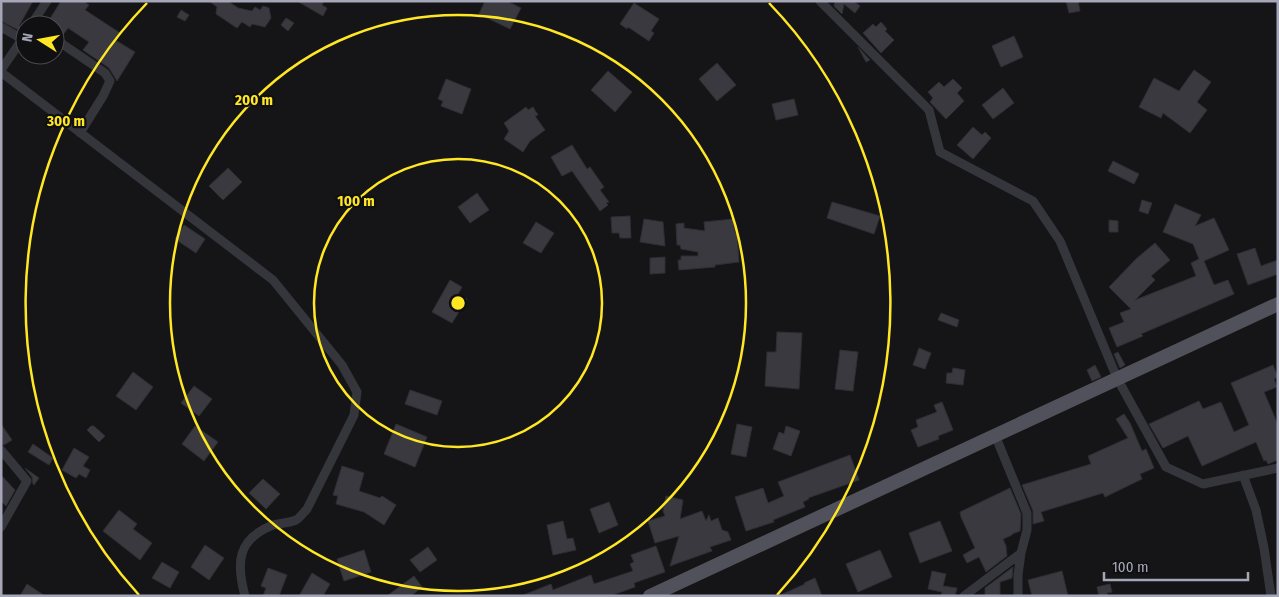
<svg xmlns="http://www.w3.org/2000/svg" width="1279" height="597" font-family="'Fira Sans Condensed',sans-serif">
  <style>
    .building { fill: #3a393f; stroke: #2f2e33 }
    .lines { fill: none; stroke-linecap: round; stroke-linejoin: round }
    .street { stroke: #35353c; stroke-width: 9 }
    .primary { stroke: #51515b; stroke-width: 14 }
    .ring { fill: none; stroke: #ffe724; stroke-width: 2.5 }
    .centre { fill: #ffe724; stroke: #100f11; stroke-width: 2.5 }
    .ring-label { font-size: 15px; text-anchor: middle; font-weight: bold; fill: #ffe724; stroke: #100f11; stroke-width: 4.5; stroke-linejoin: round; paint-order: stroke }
  </style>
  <rect width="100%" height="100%" fill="#151416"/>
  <path class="building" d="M4,1H33L19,26L24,28L20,31L1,21V6Z
    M61,1H83L89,5L85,10L120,33L115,40L135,52L117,81L109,68L83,50L89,42L68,28L62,36L55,33V25H46Z
    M209,1H228L238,8L252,11L255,7L260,10L263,6L269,8L271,18L265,27L252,24L250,27L242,22L237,28L216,14L217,7Z
    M297,1H324L322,5L327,8L323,16Z
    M485,1H507L521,8L510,29L479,14Z
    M835,1H854L860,6L855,13L844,4L842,14L834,6Z
    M1066,1H1078L1080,11L1069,13Z
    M634,3L659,19L651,31L654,33L649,41L628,27L627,29L620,24Z
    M181,10L189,15L185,21L177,17Z
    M286,18L294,23L288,31L281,25Z
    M881,22L887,29L885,31L894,40L881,53L863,33L873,24L876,27Z
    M1014,36L1023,57L1001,67L992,46Z
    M858,47L870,60L866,62Z
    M717,63L736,85L717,101L699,79Z
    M1194,70L1211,82L1197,102L1207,110L1190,133L1163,113L1161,118L1139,107L1154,78L1179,91Z
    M608,71L632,92L615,112L591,90Z
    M446,79L471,89L462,114L441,106L443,101L438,99Z
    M953,79L962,88L957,93L964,101L946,119L930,102L933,98L928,92L939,82L944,87Z
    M1003,88L1014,103L993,119L982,105Z
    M794,99L798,115L776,120L772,104Z
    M526,107L528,110L533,107L538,115L535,116L545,130L530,141L523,152L504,139L509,131L504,123Z
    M973,127L982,135L985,132L991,138L973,159L957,145Z
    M572,145L587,169L590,167L604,187L600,190L609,202L606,203L608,205L600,211L572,171L562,176L551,157Z
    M1113,161L1139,174L1134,184L1108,171Z
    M228,168L242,182L223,200L209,186Z
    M477,193L489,210L470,223L458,207Z
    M1142,200L1152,203L1148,214L1139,211Z
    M832,202L880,216L874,234L827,218Z
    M1175,204L1201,215L1195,226L1214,218L1229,250L1204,261L1214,285L1228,280L1234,294L1141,334L1143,336L1117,347L1109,328L1124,322L1120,313L1131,309L1109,287L1137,258L1155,243L1170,260L1151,276L1155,280L1135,300L1196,276L1191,263L1199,259L1193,244L1163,232Z
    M630,216L631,238H620L619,233H612L611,217Z
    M644,219L663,222L665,246L640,242Z
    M733,219L735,233L737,232L739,262L715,265V267L679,270L678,260H681V256H698V252L681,249L680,245H677L676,224L684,223V228L705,231L704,222Z
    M1109,220L1118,221V232H1109Z
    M536,222L554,233L541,253L523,243Z
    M184,225L205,239L196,253L175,239Z
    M1255,248L1261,266L1278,260V274L1248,285L1237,254Z
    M665,257V273L650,274V258Z
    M450,280L462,287L458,294L467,299L452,323L432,312Z
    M941,313L959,320L957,327L938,320Z
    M777,332L802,333L799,389L765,386L767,352H776Z
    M919,348L931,353L925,369L913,365Z
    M840,350L858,352L853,391L835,389Z
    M1118,352L1125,365L1120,368L1114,354Z
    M1095,365L1101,377L1092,381L1087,370Z
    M1273,365L1278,377L1274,379L1277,387L1264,392L1278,425V460L1268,464L1266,460L1264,461L1256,442L1202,466L1188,436L1163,448L1149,424L1199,401L1203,409L1221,402L1234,432L1249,425L1231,383Z
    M953,368L965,370L963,385L946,383L947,373H952Z
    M133,372L153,387L136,410L116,396Z
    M194,386L212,399L199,416L181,403Z
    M410,390L442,401L437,415L405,404Z
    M942,402L953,430L938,436L939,439L918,447L911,430L918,427L916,420L937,412L934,405Z
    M1124,414L1130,423L1142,451L1146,449L1154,468L1140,474L1142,479L1105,497L1103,493L1041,512L1044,521L1033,524V511L1022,485L1091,464L1088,456L1128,438L1116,419Z
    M1,424L12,440L4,445L1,444Z
    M396,424L427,437L415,467L384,454Z
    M737,424L752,427L746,457L731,454Z
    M91,426H94L105,436L99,442L87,430Z
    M195,426L218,442L204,461L182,444Z
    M786,426L800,431L791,456L773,449L779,432L784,434Z
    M33,444L53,458L49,465L28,452Z
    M74,448L89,457L83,466L90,470L86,478L79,474L76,478L62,470Z
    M850,455L859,480L808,498L809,499L803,502L805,507L773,520L774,522L746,531L735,497L763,488L768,503L784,496L778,482Z
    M342,466L364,473L359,491L380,498L382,496L396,505L384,525L364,512L336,504L338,496L333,495Z
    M25,468L39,478L34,485L33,484L32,477Z
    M1,475L15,490L6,506L1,501Z
    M263,479L280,494L266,509L249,493Z
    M1010,488L1021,514L1020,531L1012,534V535L1003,539L1006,546L1007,556L986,572L979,557L967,563L963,555L975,548L961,517L960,512Z
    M666,496L683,500L680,519L702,511L706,521L709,515L711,521L718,518L722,530L728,532L731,540L710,547L712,551L670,566L679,536L655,543L648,521L665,516L663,511Z
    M609,502L618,525L599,533L590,509Z
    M119,510L137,524L133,529L152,543L140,560L103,531Z
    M563,521L567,539L573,538L576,550L553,555L547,525Z
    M940,521L952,551L920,563L909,533Z
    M205,545L224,558L209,580L191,567Z
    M656,546L665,572L634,583L635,587L610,596H521L551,584L553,590L591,575L594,584L633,571L630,564L634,562L631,555Z
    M428,547L437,560L420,572L410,560Z
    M364,550L371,572L344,581L337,559Z
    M880,550L892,577L858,592L846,564Z
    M162,562L179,572L170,588L152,578Z
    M1013,567L1012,578L1000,582V596H985V588Z
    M268,568L287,575L279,596H263L266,588L261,586Z
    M932,571L946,574L943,586L957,588L955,596H941L942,592L928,589Z
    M1062,571L1068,596H1032L1028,580Z
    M312,573L330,584L323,596H299Z
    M414,576L422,587L411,596H387Z
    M815,578L822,596H778L805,584L804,583Z
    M27,584L45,596H20Z
    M1110,584L1112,592L1107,593L1108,596H1099L1097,587Z"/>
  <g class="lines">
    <path class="street" d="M820,1L929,110L940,152L1033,201L1060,241L1117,378L1166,467L1203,484L1278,468
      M31,25L47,1
      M1,27L22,39
      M55,39L105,73L110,81L103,96L80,133
      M1,70L25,35
      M1,72L273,280L342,365L357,392L354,415L307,509C304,512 300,518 296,520C289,523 280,523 273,525C237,539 236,563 245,596
      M995,435L1027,513V530L1021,553L1018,575V596
      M1,450L27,481L1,527
      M1243,475L1256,510L1264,548L1271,596
      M964,596L1021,553"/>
    <path class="primary" d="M650,596L1278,304"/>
  </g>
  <g class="ring">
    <circle cx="458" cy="303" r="144"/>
    <circle cx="458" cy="303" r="288"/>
    <path d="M139 595A432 432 0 0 1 147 3M769 3A432 432 0 0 1 777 595"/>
  </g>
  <circle cx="458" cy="303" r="8" class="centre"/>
  <g class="ring-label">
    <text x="254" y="105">200 m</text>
    <text x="66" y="126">300 m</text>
    <text x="356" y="206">100 m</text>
  </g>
  <rect width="1279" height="597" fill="none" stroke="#a5a6b8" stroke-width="5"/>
  <g transform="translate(40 40) rotate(281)"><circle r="24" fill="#100f11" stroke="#4c4b54"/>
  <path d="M0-4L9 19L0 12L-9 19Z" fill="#ffe724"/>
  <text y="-8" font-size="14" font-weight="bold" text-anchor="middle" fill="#a5a6b8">N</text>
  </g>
  <path d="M1104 572v8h144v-8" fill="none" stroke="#a5a6b8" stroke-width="2.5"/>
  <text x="1112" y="572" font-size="15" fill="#a5a6b8" stroke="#100f11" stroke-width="4" paint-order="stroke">100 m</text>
</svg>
